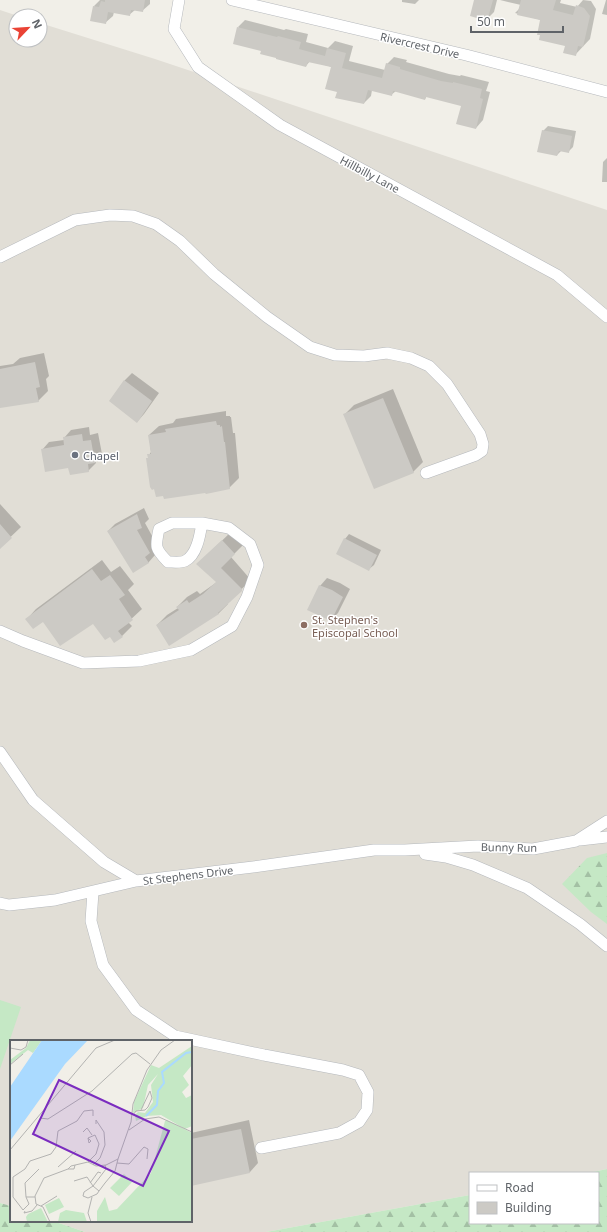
<svg xmlns="http://www.w3.org/2000/svg" width="607" height="1232" font-family="'Noto Sans',sans-serif">
  <style>
    .education { fill: #e1ded6 }
    .forest { fill: url(#forest-firs) }
    .pitch { fill: #c5e8c5 }
    .shadow { fill: #0003 }
    .building { fill: #cccac5 }
    .lines { fill: none; stroke-linecap: round; stroke-linejoin: round }
    .street-casing { stroke: #b5b8bc; stroke-width: 12 }
    .street { stroke: #fff; stroke-width: 11 }
    .worship-dot { fill: #6b7280; stroke: #fff; stroke-width: 1.5 }
    .education-dot { fill: #8d6e63; stroke: #fff; stroke-width: 1.5 }
    .labels { text-anchor: middle; dominant-baseline: central; stroke-width: 3; stroke-linejoin: round; paint-order: stroke }
    .street-label { font-size: 11px; fill: #5f6368; stroke: #fff }
    .worship-label { font-size: 11px; fill: #5b616d; stroke: #fff; text-anchor: start }
    .education-label { font-size: 11px; fill: #785e54; stroke: #fff; text-anchor: start }
    .inset-river { fill: none; stroke: #aadaff; stroke-width: 2 }
    .inset-road { fill: none; stroke: #b3b3b1; stroke-width: 1 }
    .view { fill: #7b2cbf; fill-opacity: 0.15; stroke: #7b2cbf; stroke-width: 2 }
    .inset-edge { fill: none; stroke: #5f6368; stroke-width: 2 }
  </style>
  <defs>
    <pattern id="forest-firs" width="22" height="20" patternUnits="userSpaceOnUse"><rect width="22" height="20" fill="#c5e8c5"/><path d="M5 1l3.5 6h-7zM16 11l3.5 6h-7z" fill="#a3c0a4"/></pattern>
  </defs>
  <rect width="100%" height="100%" fill="#f1efe8"/>
  <path class="education" d="M0,10L18,16H16V40H40V23L155,59L607,210V1169L588,1173H470V1195L266,1232H85L53,1221H191V1041H11V1206L0,1203Z"/>
  <path class="forest" d="M607,853V924L591,912L562,884L587,858Z
    M607,1169V1232H266L470,1195V1223H598V1173H588Z
    M0,1203L11,1206V1221H53L85,1232H0Z"/>
  <path class="pitch" d="M0,1000L21,1007L0,1069Z"/>
  <path class="shadow" d="M100,0H150V4L142,11L135,10L129,15L114,12L113,16L105,23L94,6Z
    M402,0H419L415,4L402,2Z
    M475,0H497L494,12L487,19Z
    M500,0H561L560,3L577,7L583,0L591,1L596,9L590,39L575,55L541,20L515,13L520,8L521,5Z
    M606,0H607V15L602,14Z
    M245,20L284,30L286,29L308,34L306,42L328,48L335,41L353,46L349,61L385,70L387,64L394,57L407,60L406,62L449,74L460,76L461,75L489,82L486,91L490,92L483,120L476,128L462,105L427,96L425,99L396,91L391,95L372,90L371,96L364,103L332,67L310,61L306,66L262,50L238,27Z
    M548,126L576,131L573,147L568,152L562,150L557,155L543,131Z
    M607,158V182H602L603,162Z
    M44,353L49,376L46,379L48,391L38,401L0,407V366L13,364L20,358Z
    M132,373L159,393L144,414L137,422L110,401L125,380Z
    M393,389L423,462L413,472L345,414L354,405Z
    M226,411V416H230V417H231L233,433H235L239,478L229,488L149,457V455L151,452L149,435L159,426L173,423L176,419Z
    M89,427L90,435L98,433L102,454L95,461L96,463L88,471L69,467L42,450L49,442L64,440V438L71,430Z
    M0,504L21,527L0,547Z
    M144,508L149,519L145,523L157,545L152,550L155,555L148,563L108,531L115,524Z
    M232,531L244,544L231,557L251,580L227,603L228,604L218,614L157,625L167,615L178,608L177,607L187,597L197,591L200,594L217,582L207,555Z
    M349,534L381,550L374,565L369,569L345,539Z
    M102,560L111,572L120,566L134,584L128,590L142,609L128,622L132,626L122,636L115,641L110,635L93,623L43,621L27,619L36,609Z
    M327,578L340,583L350,589L338,613L331,620L320,586Z
    M249,1120L258,1163L250,1172L191,1185V1133Z"/>
  <path class="building" d="M105,0H145L143,12L131,10L130,16L108,12L106,24L90,21L93,6L99,7L101,1L105,2Z
    M474,0H493L487,21L470,16Z
    M521,0H556L553,10L573,15L576,5L584,8L590,16L583,47L578,46L576,56L563,53L565,46L539,40L540,35H537L540,20L517,15Z
    M237,27L277,37L278,36L301,42L299,49L325,56L327,48L346,53L342,68L382,78L386,63L400,67V69L441,81L453,83V82L482,89L480,98L483,99L476,129L456,124L461,106L426,97L425,100L393,91L392,96L368,90L364,104L335,98L337,92L325,89L331,67L308,62L306,67L276,59V58L260,54L261,51L233,44Z
    M542,130L572,136L569,153L559,151L557,156L537,152Z
    M35,362L40,387L36,388L39,402L0,408V369Z
    M124,380L152,401L137,423L109,401Z
    M383,398L414,473L374,489L343,414Z
    M216,421L217,425H220V427L222,426L224,442H225L230,489L206,494L205,493L164,499L163,496L156,497L154,489L152,490L150,487L146,458H148L147,454H151L148,435L166,432L165,429Z
    M82,434L83,441L91,440L95,463L88,464L89,472L70,475L68,468L45,472L41,449L64,445L63,437Z
    M137,514L142,528L137,530L150,553L145,557L149,563L133,573L107,531Z
    M0,524L12,538L0,549Z
    M344,538L377,555L369,571L336,554Z
    M222,540L235,554L221,568L242,589V591L218,613L219,614L169,646L156,625L179,610L176,607L187,600L189,603L203,594L216,582L196,564Z
    M92,569L101,581L110,575L125,595L119,599L133,620L118,631L123,637L114,643L110,637L105,640L93,624L60,646L43,622L33,629L25,619Z
    M319,585L332,590L343,597L331,621L307,610Z
    M241,1129L250,1173L191,1186V1139Z"/>
  <g class="lines">
    <g class="street-casing">
      <path id="street" d="M179,0L174,29L198,67L280,125L557,275L607,317
        M232,0L466,55L607,92
        M0,257L75,220L110,215L133,216L156,224L180,241L214,274L267,317L310,347L335,355L364,356L387,353L411,358L429,366L447,384L480,434L483,444L482,451L476,455L426,473
        M0,631L23,641L83,663L139,661L191,650L232,626L247,597L258,565L250,544L229,528L202,523H172L159,529C155,547 155,549 168,562C173,562 181,563 185,561C197,555 200,535 202,523
        M0,752L33,800L104,862L136,881L253,867L374,850H405L478,846L533,849L576,841L607,821
        M580,840L607,837
        M425,854L446,857L473,865L527,888L580,924L607,946
        M93,892L91,921L103,965L136,1010L175,1036L264,1055L343,1070L359,1075L368,1092L367,1110L359,1122L339,1133L261,1148
        M0,903L9,905L55,900L136,881"/>
    </g>
    <use href="#street" class="street"/>
  </g>
  <circle class="worship-dot" cx="75" cy="455" r="4"/>
  <circle class="education-dot" cx="304" cy="625" r="4"/>
  <g class="labels">
    <g class="street-label">
      <text transform="translate(420 45) rotate(13)">Rivercrest Drive</text>
      <text transform="translate(370 174) rotate(28)">Hillbilly Lane</text>
      <text transform="translate(509 847) rotate(1)">Bunny Run</text>
      <text transform="translate(188 875) rotate(-7)">St Stephens Drive</text>
    </g>
    <g class="worship-label">
      <text x="83" y="455">Chapel</text>
    </g>
    <g class="education-label">
      <text x="312" y="619">St. Stephen's<tspan x="312" dy="13">Episcopal School</tspan></text>
    </g>
  </g>
  <g transform="translate(10 1040)">
    <rect width="182" height="182" fill="#f1efe8"/>
    <path d="M20,0H32L23,13L18,10L0,24V20L16,8ZM182,6V25L173,36L179,45L172,52L176,58L182,55V86L175,89L151,75L137,76L126,81L125,75L128,72L135,73L143,62L141,45L148,34L138,45L133,68L123,73L124,62L141,25L149,28ZM157,80L182,93V182H87V171L95,157L99,171L107,169L141,133L155,81Z" fill="#c5e8c5"/>
    <path d="M114,134L122,142L109,156L100,148ZM49,158L54,167L39,174L35,165ZM31,168L38,182H17L16,177L18,174ZM56,170L74,173L77,182H48L50,173Z" fill="#c5e8c5"/>
    <path d="M32,0H78L55,24L0,101V47Z" fill="#aadaff"/>
    <path class="inset-river" d="M136,76L147,65L148,51L154,43L152,32L176,13L182,12"/>
    <path class="inset-road" d="M0,8L11,10L16,7L18,0M0,25L13,14M123,75L126,71L135,70L138,67L142,58L140,51L131,70M30,78L38,79L82,51L122,14L126,13L140,24M119,90L135,79L149,77L182,92M73,92L77,88L82,95M0,110L86,8L105,0M78,122L86,114L89,104L85,95L78,98L79,103L81,101L78,98M107,123L119,124L134,107L138,109L137,119M65,125L64,129H58L61,126L78,122L86,126L96,125L108,119L121,82L123,64L137,30L151,10L165,0M83,125L90,118L95,105L94,92L86,80V84M48,127L66,111M64,141L77,137L83,146L96,129L95,125M80,143L88,132L91,133M89,151L83,146L74,152L73,156L78,158L87,154L89,151L95,143L105,131L108,119M16,157L19,164L13,170L3,157V137L15,129L20,121L41,114L46,107L48,91L67,81L74,71L83,70V76M25,157H16L15,143L29,129M31,166L47,156M15,171L14,173L22,171L27,165M40,182L33,167L26,164L25,156L34,138L58,129M81,182L78,173L82,157"/>
    <path class="view" d="M49,40L159,91L133,146L23,94Z"/>
    <rect width="182" height="182" class="inset-edge"/>
  </g>
  <rect x="469" y="1172" width="130" height="52" fill="#ffffff" stroke="#bfc1c3"/>
  <rect x="477" y="1185" width="20" height="6" fill="#ffffff" stroke="#bfc1c3"/>
  <text x="505" y="1192" font-size="12" fill="#5f6368">Road</text>
  <rect x="477" y="1202" width="20" height="12" fill="#cccac5" stroke="#bfc1c3"/>
  <text x="505" y="1212" font-size="12" fill="#5f6368">Building</text>
  <g transform="translate(28 28) rotate(65)"><circle r="19" fill="#ffffff" stroke="#bfc1c3"/>
  <path d="M0-3L7 15L0 10L-7 15Z" fill="#ea4335"/>
  <text y="-6" font-size="11" font-weight="bold" text-anchor="middle" fill="#5f6368">N</text>
  </g>
  <path d="M471 26v6h92v-6" fill="none" stroke="#5f6368" stroke-width="2"/>
  <text x="477" y="26" font-size="12" fill="#5f6368" stroke="#ffffff" stroke-width="3" paint-order="stroke">50 m</text>
</svg>
